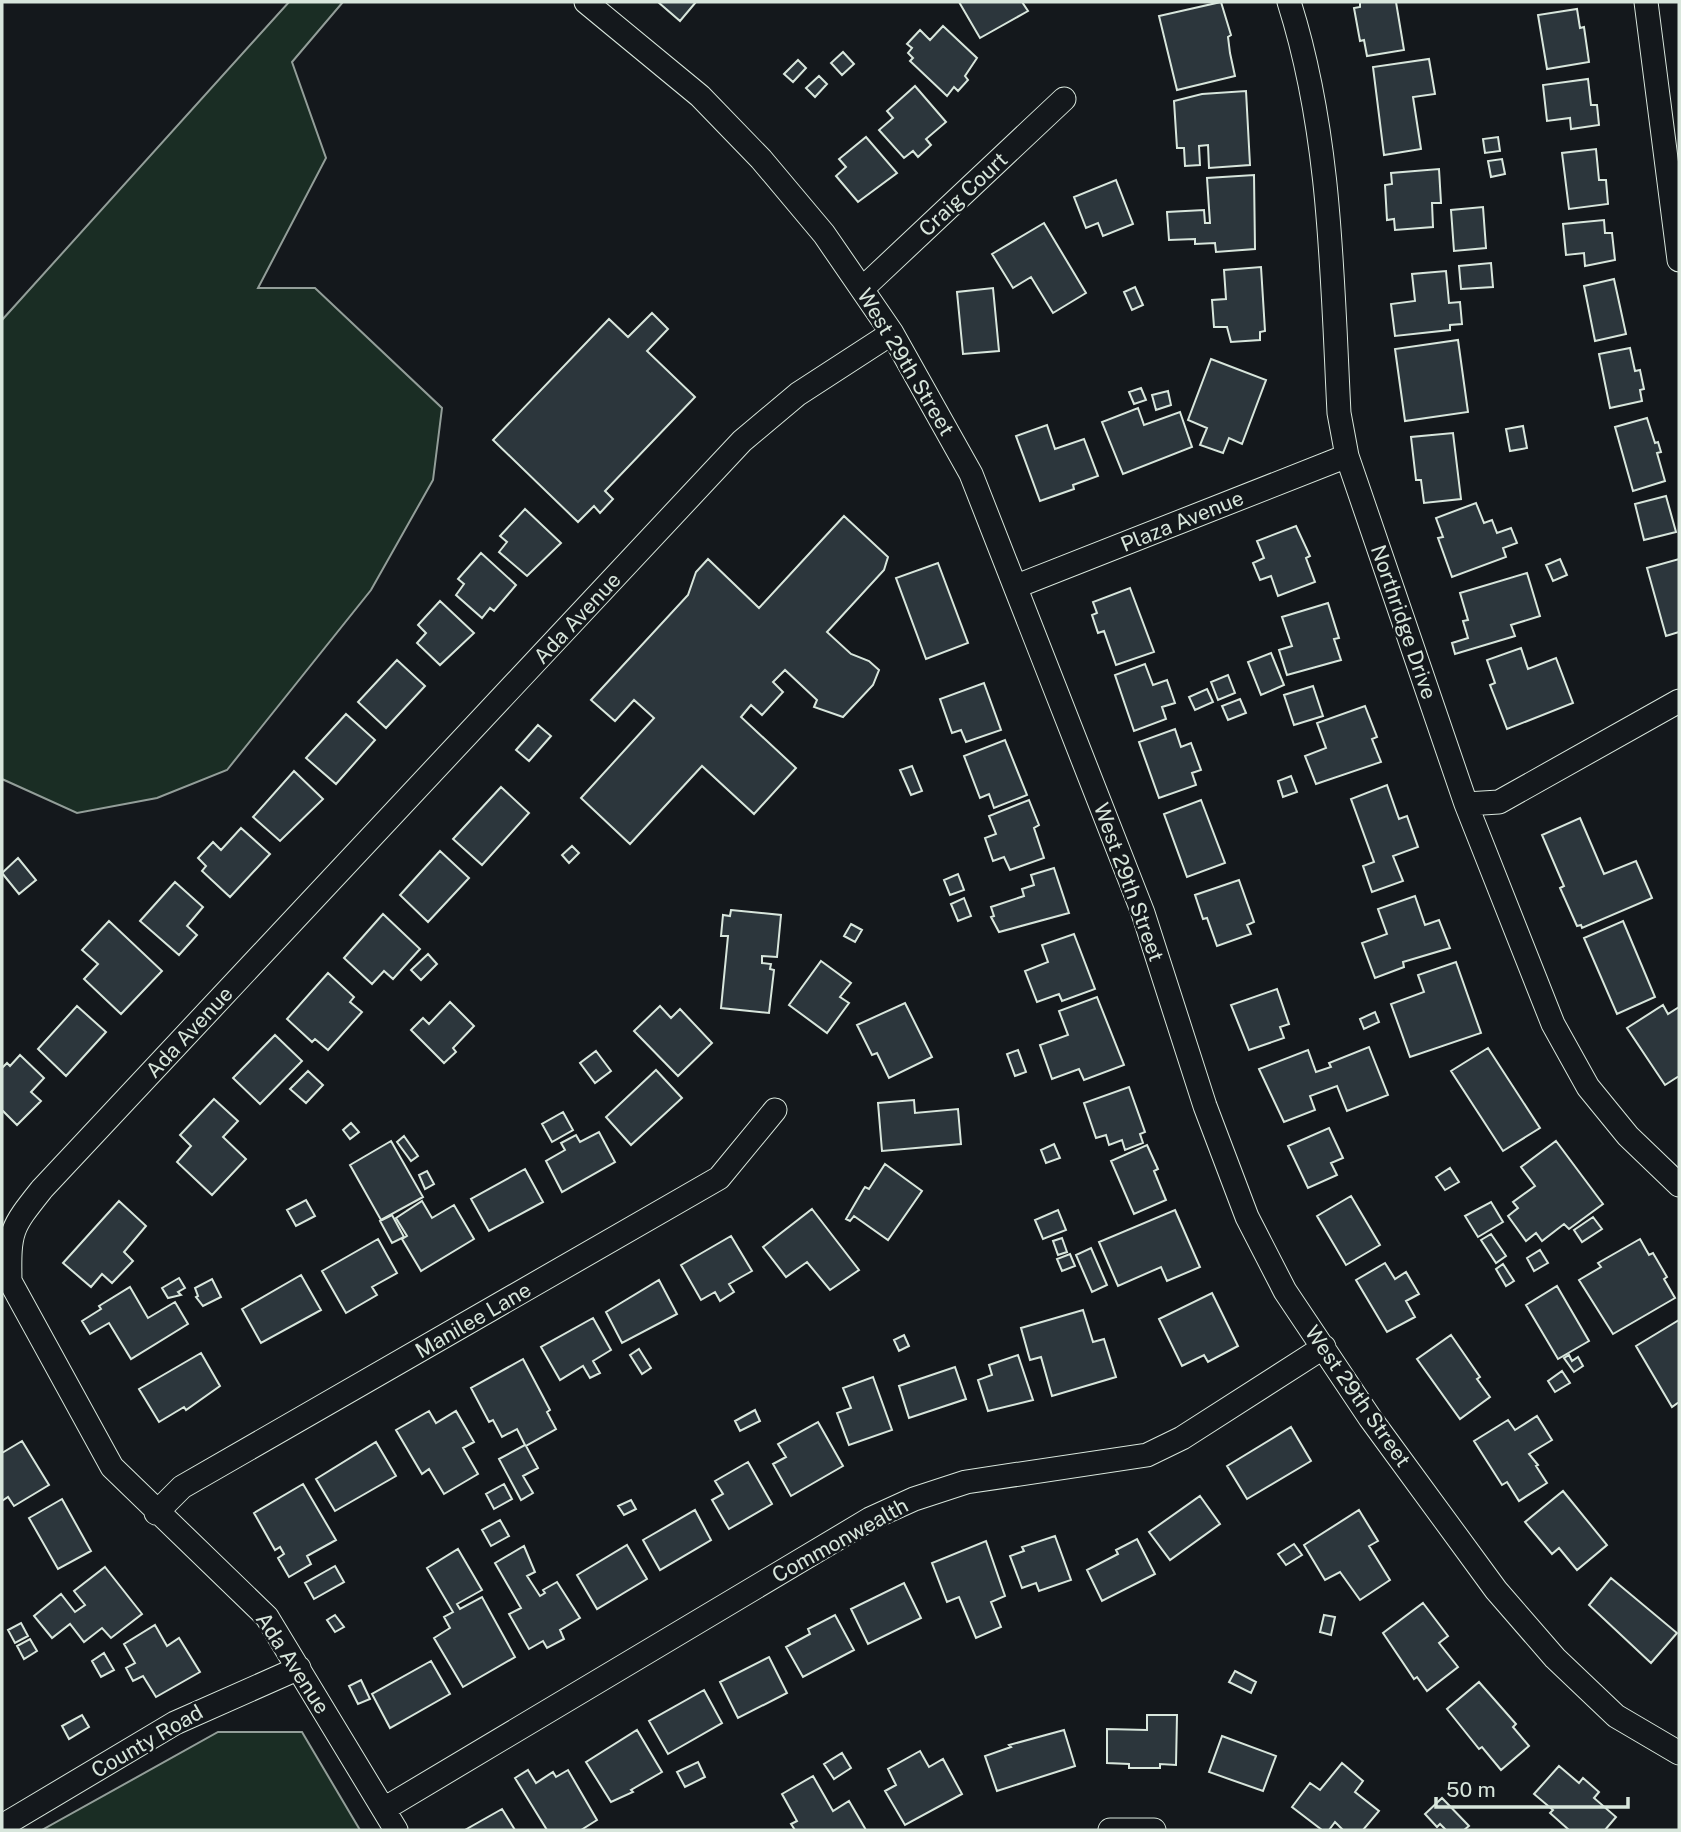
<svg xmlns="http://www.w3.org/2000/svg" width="1681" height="1832" font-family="'Public Sans',sans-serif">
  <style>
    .green { fill: #1a2d24; stroke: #939e99; stroke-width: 2 }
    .building { fill: #2c363c; stroke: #d8e6dc; stroke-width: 2 }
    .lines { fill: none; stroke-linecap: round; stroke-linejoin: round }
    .street-casing { stroke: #d8e6dc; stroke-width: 25 }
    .street { stroke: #14181c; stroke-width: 23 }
    .labels { text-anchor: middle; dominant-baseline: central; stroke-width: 5; stroke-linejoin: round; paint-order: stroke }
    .street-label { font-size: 21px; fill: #d8e6dc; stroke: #14181c }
  </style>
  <rect width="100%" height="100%" fill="#14181c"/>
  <path class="green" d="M289,2H343L292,62L326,158L258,288H315L442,408L433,480L371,590L227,770L157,798L77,813L2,779V320Z
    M218,1732H302L360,1830H42Z"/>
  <path class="building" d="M658,2H696L680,21Z
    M959,2H1022L1028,11L980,38Z
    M1221,2L1231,35L1228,37L1230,53L1235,76L1177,90L1159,16Z
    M1360,2H1396L1404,50L1367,56L1364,40L1360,41L1354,8L1360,7Z
    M1577,9L1580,28L1584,27L1589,62L1547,69L1538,15Z
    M943,26L977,58L965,76L968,80L958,91L954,87L947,96L910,61L913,58L908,53L912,48L907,44L920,30L930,40Z
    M843,52L854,64L842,75L831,63Z
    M1429,59L1435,94L1413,97L1421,149L1384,155L1373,67Z
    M798,60L806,68L793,82L784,74Z
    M819,76L827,84L815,97L806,88Z
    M1588,79L1591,105H1597L1599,125L1571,129L1570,118L1547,121L1543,85Z
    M915,86L946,122L926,139L931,145L918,157L913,151L904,158L879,130L893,118L887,111Z
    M1246,91L1250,165L1209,168L1208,145L1199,146L1200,165L1185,166L1184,148H1177L1174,101L1202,94Z
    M866,137L897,173L858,202L836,176L846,167L839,159Z
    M1498,137L1500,151L1485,153L1483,139Z
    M1596,149L1599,180H1606L1608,204L1569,209L1562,153Z
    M1502,159L1505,174L1491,177L1488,161Z
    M1439,169L1441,203H1432L1433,227L1395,230L1394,219L1387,220L1385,185L1392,184L1391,173Z
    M1254,175L1255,249L1216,252L1215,243L1195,244V239L1169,240L1167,212L1204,210L1205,223H1210L1207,178Z
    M1116,180L1133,224L1103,236L1098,223L1086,228L1074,197Z
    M1483,207L1486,248L1454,251L1451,210Z
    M1604,220L1605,233H1612L1615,260L1585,266L1584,253L1566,255L1563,224Z
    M1044,223L1086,293L1053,313L1031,277L1013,288L992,254Z
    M1491,263L1493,287L1461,289L1459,266Z
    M1261,267L1265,331L1260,332V340L1231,342L1227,327H1214L1212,300L1226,299L1224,270Z
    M1446,271L1449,303L1460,302L1462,324L1450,325V330L1395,336L1391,304L1415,301L1412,274Z
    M1614,279L1626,334L1595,341L1584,286Z
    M1135,287L1143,305L1132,310L1124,292Z
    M993,288L999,351L963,354L957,292Z
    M652,313L668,329L647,351L695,397L605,491L613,499L600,513L594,506L578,522L493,440L609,319L628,337Z
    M1458,340L1468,412L1405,421L1395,349Z
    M1630,348L1635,371L1640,370L1644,389L1640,390L1642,401L1610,408L1599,354Z
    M1211,359L1266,380L1242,444L1229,438L1223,453L1200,445L1207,428L1188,420Z
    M1141,388L1146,400L1134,404L1129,392Z
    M1168,391L1171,405L1156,410L1152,395Z
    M1138,408L1144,425L1180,412L1192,447L1123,474L1102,422Z
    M1647,418L1655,443L1658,442L1661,452L1657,453L1665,481L1633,491L1615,427Z
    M1047,425L1055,449L1084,439L1098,476L1073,485L1074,489L1040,501L1016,436Z
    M1523,426L1527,448L1510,451L1506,429Z
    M1453,433L1461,499L1424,503L1421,480H1416L1411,437Z
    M1666,496L1676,532L1644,540L1635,504Z
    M1476,503L1484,523L1492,520L1497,533L1511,528L1517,543L1503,548L1506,557L1452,577L1438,538L1443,537L1436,518Z
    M525,509L561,543L527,576L499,552L507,542L500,536Z
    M844,516L888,557L884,570L827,632L851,654L869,661L879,670L873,685L843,717L814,707L817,700L785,670L773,682L783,692L762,715L751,705L741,717L796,768L754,814L702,766L630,844L581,798L654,718L634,700L615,721L591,700L688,595L696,572L708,559L759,608Z
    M1296,526L1310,556L1306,558L1315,582L1278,596L1271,576L1260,580L1253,563L1264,558L1257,541Z
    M481,553L516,585L494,611L490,608L482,618L456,595L464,584L458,579Z
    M1560,559L1567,575L1553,581L1546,565Z
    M1679,559V632L1666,636L1647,568Z
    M938,563L968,643L926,659L896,578Z
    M1527,573L1540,616L1511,625L1515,636L1455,654L1452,643L1468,638L1463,621L1468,620L1460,593Z
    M1130,588L1154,652L1116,665L1104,631L1098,633L1092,615L1097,613L1093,602Z
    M440,601L474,633L440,665L417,643L426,633L418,625Z
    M1328,603L1339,638L1334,639L1341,660L1287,675L1279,650L1292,646L1282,617Z
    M1521,648L1528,669L1556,658L1573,703L1507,729L1490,685L1495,683L1487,660Z
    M1271,653L1284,685L1261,695L1248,662Z
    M397,660L425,686L386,728L358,702Z
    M1145,664L1153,685L1167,680L1175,703L1162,707L1166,719L1134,731L1115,675Z
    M1228,675L1235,693L1218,700L1211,682Z
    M984,683L1001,730L966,742L961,730L952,733L940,699Z
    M1313,686L1323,716L1294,725L1284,695Z
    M1207,689L1213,702L1195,710L1189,697Z
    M1240,699L1246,713L1228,720L1222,706Z
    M1365,706L1377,737L1372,739L1381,762L1316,784L1305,756L1326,748L1317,723Z
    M346,714L375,740L336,784L306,758Z
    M538,725L551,736L529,761L516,750Z
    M1175,729L1181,747L1191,743L1201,770L1192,773L1196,785L1159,798L1139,742Z
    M1005,740L1027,795L994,808L989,794L980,798L964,756Z
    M912,766L922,791L911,795L900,770Z
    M294,771L323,799L280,841L253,817Z
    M1291,776L1297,792L1283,797L1278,781Z
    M1387,785L1399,819L1407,816L1418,847L1393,856L1403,881L1372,892L1363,866L1374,862L1351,799Z
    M501,787L529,813L482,865L453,839Z
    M1029,800L1039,825L1034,828L1044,858L1010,870L1004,857L993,861L985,838L996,834L989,816Z
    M1201,800L1225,863L1187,877L1164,814Z
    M1580,818L1604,874L1636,861L1652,898L1582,928L1581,925L1577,926L1560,888L1564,886L1542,835Z
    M241,828L270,854L230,897L202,871L206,866L198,858L213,842L221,850Z
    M572,846L579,853L569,863L562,855Z
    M440,851L469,878L428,922L400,895Z
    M18,858L36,880L19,894L2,873Z
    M1054,868L1069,913L999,932L991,917L994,916L991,907L1024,896L1022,889L1034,885L1031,875Z
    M958,874L964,890L950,895L944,880Z
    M1239,880L1254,922L1247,925L1251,934L1217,946L1207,918L1203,919L1195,895Z
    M175,882L203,907L187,926L197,935L179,955L140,921Z
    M1415,896L1425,925L1439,920L1450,948L1403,962L1404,967L1375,978L1362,943L1387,934L1378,909Z
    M964,898L971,916L958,921L951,904Z
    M731,910L781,915L777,957L762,956V963L771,964L770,969L774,970L769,1013L721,1008L728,936H721L723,915L730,916Z
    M383,914L420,949L393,979L384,971L372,984L344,958Z
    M109,921L162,971L121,1014L84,979L98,964L82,950Z
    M1623,921L1655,997L1617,1014L1584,938Z
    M851,924L862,930L855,942L844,936Z
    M1074,934L1095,989L1062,1001L1059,994L1037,1002L1025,971L1048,962L1042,945Z
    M428,954L437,964L421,980L411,970Z
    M821,961L851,983L840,997L849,1003L827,1033L789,1005Z
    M1456,962L1481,1033L1410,1057L1391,1004L1424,992L1418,975Z
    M328,973L354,997L350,1002L362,1012L328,1050L315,1039L312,1042L287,1019Z
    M1277,989L1289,1024L1280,1027L1284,1038L1249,1050L1231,1005Z
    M1097,997L1124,1065L1084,1080L1079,1069L1052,1079L1040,1045L1068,1035L1059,1011Z
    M450,1002L474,1026L453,1048L456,1052L444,1063L411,1030L423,1018L429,1024Z
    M905,1003L932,1057L889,1078L877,1053L872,1055L857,1025Z
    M1663,1005L1668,1014L1679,1007V1076L1665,1085L1627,1028Z
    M77,1006L106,1032L66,1076L38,1049Z
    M660,1006L671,1018L680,1009L712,1043L678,1076L634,1031Z
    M1375,1012L1379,1022L1364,1029L1360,1019Z
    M275,1035L302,1061L260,1104L233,1078Z
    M1369,1047L1388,1095L1347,1111L1337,1086L1310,1096L1315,1110L1284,1122L1259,1069L1308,1050L1316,1072L1331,1067L1329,1063Z
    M1488,1048L1540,1128L1503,1151L1451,1071Z
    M1018,1050L1026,1072L1015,1076L1007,1054Z
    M596,1051L611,1071L595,1083L580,1063Z
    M20,1055L44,1078L31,1092L41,1101L17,1125L2,1110V1068L7,1063L10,1066Z
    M656,1070L682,1098L631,1145L606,1117Z
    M308,1071L323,1085L306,1103L290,1089Z
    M1129,1087L1145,1132L1140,1134L1143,1143L1125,1150L1122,1140L1109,1145L1106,1135L1096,1138L1084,1103Z
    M214,1099L238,1121L223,1137L246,1159L212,1195L177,1162L191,1146L180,1135Z
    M914,1100L915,1113L958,1109L961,1144L882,1151L878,1103Z
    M563,1112L573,1130L552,1142L542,1124Z
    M351,1123L359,1132L350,1139L343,1130Z
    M1329,1128L1343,1158L1331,1163L1337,1175L1308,1188L1288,1146Z
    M599,1132L615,1162L562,1192L546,1161L565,1150L561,1143L576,1135L580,1142Z
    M404,1136L418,1156L411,1161L397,1142Z
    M391,1141L423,1197L381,1220L350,1165Z
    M1556,1141L1603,1204L1569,1229L1564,1224L1542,1241L1536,1233L1526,1241L1508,1216L1518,1208L1513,1202L1535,1186L1521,1167Z
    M1054,1144L1060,1158L1046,1163L1041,1150Z
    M1147,1145L1158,1169L1154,1171L1166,1200L1134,1214L1111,1161Z
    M885,1164L922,1191L888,1240L854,1216L850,1221L846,1219L863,1190L865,1187L869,1189Z
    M1450,1168L1459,1182L1445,1190L1436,1177Z
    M525,1169L543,1202L489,1231L471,1199Z
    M427,1171L434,1184L425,1189L419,1175Z
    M1351,1196L1380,1245L1346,1265L1317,1216Z
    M306,1200L315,1216L296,1226L287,1210Z
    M119,1201L146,1226L124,1252L133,1261L112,1283L102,1274L91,1287L63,1263Z
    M422,1201L432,1218L454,1205L474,1239L421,1271L402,1239L407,1236L396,1218Z
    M1491,1202L1503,1222L1478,1237L1465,1216Z
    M812,1209L859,1270L830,1290L807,1262L786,1277L763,1247Z
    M1058,1210L1066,1230L1043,1239L1035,1220Z
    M1175,1210L1200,1267L1167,1281L1161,1267L1118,1286L1099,1242Z
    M392,1215L404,1237L392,1243L380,1221Z
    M1593,1217L1602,1229L1582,1242L1574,1230Z
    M1491,1234L1506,1256L1496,1263L1481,1240Z
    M731,1236L752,1271L729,1284L734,1292L720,1301L715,1292L701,1300L681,1265Z
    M1062,1238L1067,1252L1058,1255L1053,1241Z
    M378,1239L397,1273L372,1287L377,1295L346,1313L322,1271Z
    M1640,1239L1649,1255L1653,1253L1667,1277L1664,1279L1675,1298L1613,1334L1579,1280L1601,1267L1598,1263Z
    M1091,1248L1107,1285L1092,1292L1076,1255Z
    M1540,1250L1548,1263L1534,1271L1527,1258Z
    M1070,1254L1075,1266L1062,1271L1057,1259Z
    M1385,1263L1395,1279L1406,1272L1419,1294L1406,1301L1415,1317L1387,1332L1356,1280Z
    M1503,1264L1514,1281L1506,1286L1496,1269Z
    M301,1275L321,1310L261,1343L242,1309Z
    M179,1278L185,1288L178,1292L181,1295L168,1298L162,1288Z
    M212,1279L221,1297L203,1306L196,1297L198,1296L195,1288Z
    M659,1280L677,1314L622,1343L606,1312Z
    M1557,1286L1589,1341L1558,1359L1526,1305Z
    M130,1287L148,1318L175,1302L188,1324L131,1359L109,1323L90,1334L82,1321L101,1309L99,1306Z
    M1212,1293L1238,1346L1208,1362L1204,1355L1182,1366L1159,1319Z
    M1083,1310L1093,1342L1104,1339L1116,1377L1052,1396L1041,1357L1030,1360L1021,1328Z
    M593,1318L611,1350L593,1361L600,1373L590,1378L583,1366L560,1380L541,1347Z
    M1679,1320V1402L1672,1407L1636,1346Z
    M904,1335L909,1346L899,1351L894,1340Z
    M1451,1335L1480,1377L1477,1379L1490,1397L1460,1419L1417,1359Z
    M639,1349L651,1368L642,1374L630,1355Z
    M201,1353L220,1386L186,1410L184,1407L159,1422L139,1389Z
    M1018,1355L1033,1400L988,1411L978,1380L992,1375L989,1365Z
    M1569,1355L1572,1361L1578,1357L1583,1366L1574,1372L1564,1358Z
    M523,1359L550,1410L547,1412L556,1429L526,1446L538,1468L523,1476L533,1493L521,1500L499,1459L525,1445L517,1429L502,1437L493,1420L489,1422L471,1388Z
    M955,1367L966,1399L909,1418L899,1386Z
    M1562,1371L1570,1383L1555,1392L1548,1381Z
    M873,1377L892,1430L849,1445L837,1413L851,1408L843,1388Z
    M755,1410L760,1421L740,1431L735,1421Z
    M429,1411L436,1423L456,1411L474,1442L463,1448L478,1474L444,1494L429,1469L422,1474L396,1430Z
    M1537,1416L1552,1440L1529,1454L1538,1465L1536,1466L1547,1483L1519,1501L1507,1482L1502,1485L1474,1441L1508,1420L1515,1430Z
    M818,1422L843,1466L791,1496L773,1464L786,1457L778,1444Z
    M1291,1427L1311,1461L1247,1499L1227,1466Z
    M22,1441L49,1485L14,1506L8,1497L2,1501V1453Z
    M376,1442L396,1476L335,1511L316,1479Z
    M748,1462L772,1504L729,1529L712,1500L723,1494L715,1481Z
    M303,1484L336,1540L307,1556L311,1564L289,1577L278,1558L284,1554L280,1547L275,1550L254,1513Z
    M504,1484L512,1499L494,1509L486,1494Z
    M1563,1491L1607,1545L1577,1570L1559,1548L1552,1554L1525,1522Z
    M1200,1496L1220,1524L1170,1560L1149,1532Z
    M62,1499L91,1551L58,1569L29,1518Z
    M631,1500L636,1509L624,1515L618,1506Z
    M695,1510L711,1540L660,1570L643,1540Z
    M1359,1510L1378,1541L1369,1546L1390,1580L1360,1600L1340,1572L1325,1580L1304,1545Z
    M500,1520L509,1536L491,1546L482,1530Z
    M1055,1536L1071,1580L1039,1591L1036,1583L1022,1588L1010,1556L1024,1551L1022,1547Z
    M1137,1539L1155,1574L1102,1601L1087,1570L1118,1554L1116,1550Z
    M986,1541L1005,1596L991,1602L1001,1627L976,1638L959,1597L947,1602L932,1563Z
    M1294,1544L1302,1555L1286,1565L1278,1554Z
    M627,1545L647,1579L597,1609L577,1575Z
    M524,1546L535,1572L527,1576L540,1596L545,1593L543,1590L557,1582L580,1618L560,1630L564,1639L547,1648L543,1641L529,1649L509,1614L521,1608L495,1563Z
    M458,1549L482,1590L457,1604L460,1609L482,1597L515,1657L463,1687L434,1638L450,1628L444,1617L453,1612L427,1568Z
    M335,1566L344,1582L314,1599L305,1583Z
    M105,1567L142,1614L111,1638L102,1628L84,1642L70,1624L52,1638L34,1616L61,1594L75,1612L85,1605L74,1591Z
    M1611,1578L1677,1633L1651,1663L1589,1605Z
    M904,1583L921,1618L868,1644L851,1609Z
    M1423,1603L1448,1636L1439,1643L1458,1667L1427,1691L1417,1677L1414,1679L1383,1633Z
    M335,1615L344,1627L335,1632L327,1620Z
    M835,1615L854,1650L803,1677L786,1647L810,1634L808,1629Z
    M1324,1615L1335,1617L1331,1635L1320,1632Z
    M21,1623L28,1636L15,1643L8,1630Z
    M155,1625L167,1646L179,1638L200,1672L156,1697L143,1676L133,1681L126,1668L135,1663L124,1644Z
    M30,1639L37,1651L24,1659L17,1646Z
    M104,1653L114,1670L101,1677L92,1661Z
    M769,1657L787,1693L738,1718L720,1682Z
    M431,1661L450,1694L390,1728L372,1694Z
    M1235,1671L1256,1682L1251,1693L1229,1682Z
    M361,1680L370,1699L358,1704L349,1686Z
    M1479,1682L1516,1724L1513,1727L1529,1746L1501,1770L1482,1747L1479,1749L1447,1709Z
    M704,1690L722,1723L668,1754L649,1721Z
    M82,1715L89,1727L69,1739L62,1726Z
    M1147,1715H1177L1176,1765L1160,1764V1768H1129V1764L1107,1763V1729L1147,1730Z
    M637,1730L662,1772L631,1790L633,1792L611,1802L586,1762Z
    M1064,1730L1075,1766L997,1791L985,1756L1011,1747L1009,1745Z
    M1222,1736L1276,1756L1263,1791L1209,1772Z
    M920,1751L929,1767L943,1759L962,1794L905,1825L885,1791L896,1785L888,1769Z
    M842,1753L851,1768L834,1779L824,1764Z
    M698,1762L705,1777L685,1787L677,1772Z
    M1342,1763L1363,1781L1355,1792L1379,1811L1363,1830H1343L1335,1822L1329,1830H1322L1292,1807L1310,1783L1320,1790Z
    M1559,1766L1579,1783L1583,1778L1599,1792L1594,1798L1616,1817L1605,1830H1569L1550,1813L1553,1810L1534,1794Z
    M528,1770L536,1783L553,1772L556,1777L568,1770L597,1820L581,1830H547L515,1778Z
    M813,1776L833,1811L849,1801L866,1830H795L791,1824L797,1821L782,1794Z
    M1442,1798L1469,1826L1464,1830H1446L1440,1824L1437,1827L1425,1814Z
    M502,1809L515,1830H465Z"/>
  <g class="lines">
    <g class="street-casing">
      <path id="street" d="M586,2L700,96L761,159L824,234L892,333L971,474L1143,913L1205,1106L1247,1217L1285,1291L1370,1418L1496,1590L1555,1658L1616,1716L1679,1753
        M1289,2C1331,134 1332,275 1339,413L1347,456L1466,804L1553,1024L1588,1087L1628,1136L1679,1185
        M1646,2L1679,260
        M862,289L1064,99
        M1017,586L1347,456
        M1466,804L1499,802L1679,701
        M156,1513L182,1487L719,1178L775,1110
        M384,1809L870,1519L914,1499L966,1482L1147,1455L1182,1438L1324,1347
        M2,1826L175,1723L299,1668
        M396,1830L267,1617L112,1467L10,1281C9,1230 11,1228 42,1189L742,441L798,394L892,333
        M1110,1830H1154"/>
    </g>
    <use href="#street" class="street"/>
  </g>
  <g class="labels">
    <g class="street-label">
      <text transform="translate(963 194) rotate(-43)">Craig Court</text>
      <text transform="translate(906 362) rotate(59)">West 29th Street</text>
      <text transform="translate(1182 521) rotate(-22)">Plaza Avenue</text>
      <text transform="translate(577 618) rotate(-47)">Ada Avenue</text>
      <text transform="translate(1404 622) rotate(71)">Northridge Drive</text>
      <text transform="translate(1129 882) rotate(70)">West 29th Street</text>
      <text transform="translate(189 1032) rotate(-47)">Ada Avenue</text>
      <text transform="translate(473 1320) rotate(-30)">Manilee Lane</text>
      <text transform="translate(1358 1396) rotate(55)">West 29th Street</text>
      <text transform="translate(840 1540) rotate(-29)">Commonwealth</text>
      <text transform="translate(293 1663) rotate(57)">Ada Avenue</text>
      <text transform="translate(147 1741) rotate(-30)">County Road</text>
    </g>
  </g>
  <rect width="1681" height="1832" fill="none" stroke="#d8e6dc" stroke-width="7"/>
  <path d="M1436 1797v10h192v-10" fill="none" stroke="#d8e6dc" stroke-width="3.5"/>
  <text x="1446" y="1797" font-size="21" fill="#d8e6dc" stroke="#14181c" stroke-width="5" paint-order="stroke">50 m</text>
</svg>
